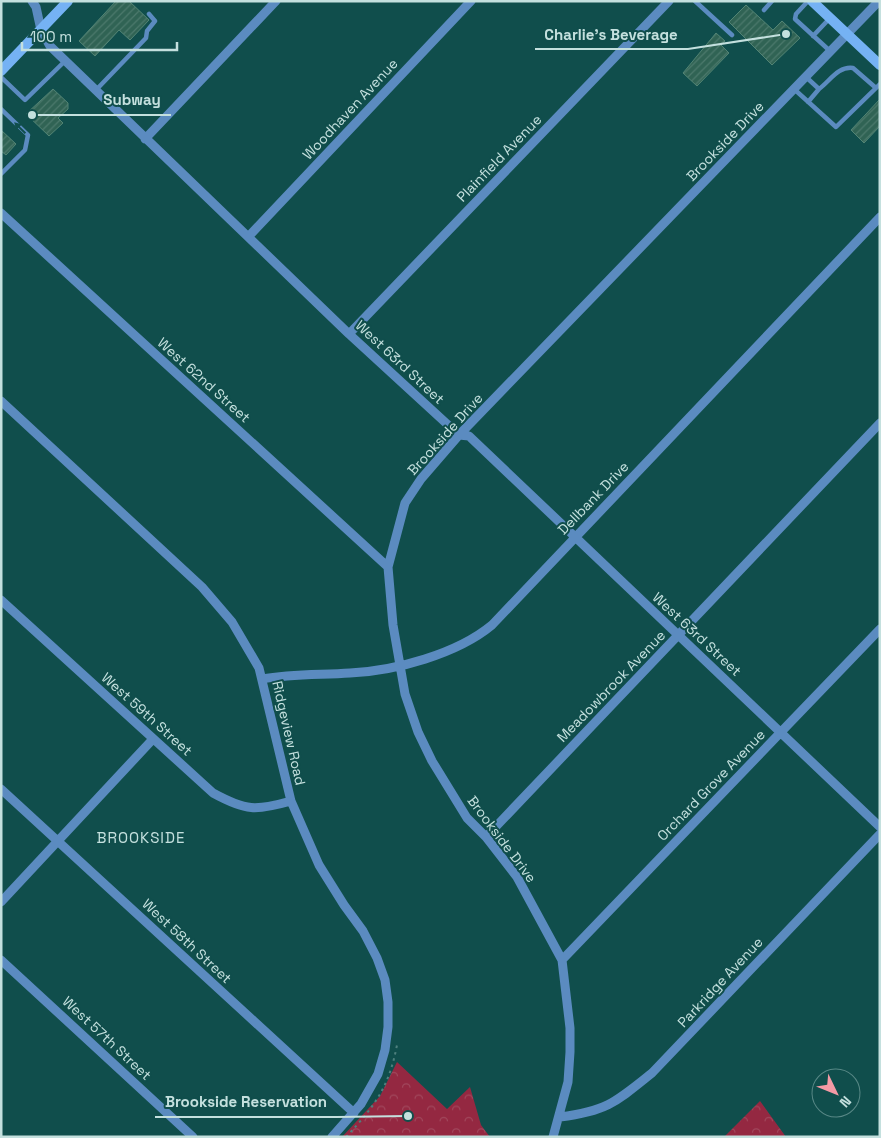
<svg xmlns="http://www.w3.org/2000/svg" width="881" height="1138" font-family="'Space Grotesk',sans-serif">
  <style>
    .forest { fill: url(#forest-crowns) }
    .building { fill: url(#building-hatch); stroke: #528474 }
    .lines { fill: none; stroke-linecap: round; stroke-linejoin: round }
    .path { stroke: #4e807e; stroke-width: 2; stroke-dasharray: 2.5 4; stroke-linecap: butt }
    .lane { stroke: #5b8bc0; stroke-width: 4.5 }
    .street { stroke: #5b8bc0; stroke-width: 9 }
    .secondary { stroke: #75b2f4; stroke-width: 10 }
    .oneway { fill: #104e4c }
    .labels { text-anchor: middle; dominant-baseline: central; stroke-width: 4; stroke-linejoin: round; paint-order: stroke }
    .street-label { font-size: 14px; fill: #c4e0de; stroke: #104e4c }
    .neighbourhood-label { font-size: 15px; letter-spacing: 1px; fill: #c4e0de; stroke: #104e4c }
    .leader { fill: none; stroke: #c4e0de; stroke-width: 2 }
    .callout-dot { fill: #c4e0de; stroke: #104e4c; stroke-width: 2 }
    .callout-label { font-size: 15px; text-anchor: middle; font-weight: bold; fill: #c4e0de; stroke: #104e4c; stroke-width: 4; stroke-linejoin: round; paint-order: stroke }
  </style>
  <defs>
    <pattern id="forest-crowns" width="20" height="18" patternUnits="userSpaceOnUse" patternTransform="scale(1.25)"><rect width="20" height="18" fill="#942841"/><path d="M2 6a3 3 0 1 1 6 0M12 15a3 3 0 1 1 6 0" fill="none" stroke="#a1475c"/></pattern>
    <pattern id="building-hatch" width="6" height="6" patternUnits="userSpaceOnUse" patternTransform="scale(1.25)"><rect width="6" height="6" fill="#306354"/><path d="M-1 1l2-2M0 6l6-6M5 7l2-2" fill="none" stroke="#4c796c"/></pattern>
  </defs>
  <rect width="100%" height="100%" fill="#104e4c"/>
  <path class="forest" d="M397,1062L447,1109L470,1087L481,1125L490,1137H342L380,1096Z
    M760,1101L786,1137H724Z"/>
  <path class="building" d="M116,1H129L149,20L130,40L119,30L95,56L79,41Z
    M746,5L773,30L782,21L800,38L772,65L729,22Z
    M716,33L725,41L721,45L729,53L697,86L683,73Z
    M53,89L68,103V109L58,118L63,123L49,136L26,114Z
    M880,99V126L864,143L851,130Z
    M1,130L16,144L6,155L1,151Z"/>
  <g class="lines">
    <path class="path" d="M1,2L2,1
      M346,1137C375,1106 389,1087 397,1045"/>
    <path class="lane" d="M695,1L732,35
      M808,1L796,14L795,19L830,51
      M764,10L772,1
      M813,36L830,18
      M1,77L25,100L65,61
      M806,77L819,89C830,81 838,66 853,68L876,88
      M794,89L836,127L880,84
      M96,90L146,38L147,31L155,21L149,14
      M808,102L819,89
      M1,109L28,135L25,150L1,174"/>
    <path class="street" d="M32,1L36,7L41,30L50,46L349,334L459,435L469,436L880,827
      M145,139L276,1
      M1,213L388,567
      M249,236L471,1
      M349,334L669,1
      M1,401L202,587L232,622L259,668L291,801L319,865L344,905L363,931L377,958L385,980L388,1002V1027L385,1050L378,1074L361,1104L332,1137
      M1,600L213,793C246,811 256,811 291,801
      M262,679C292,674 320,675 350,673C395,671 457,654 492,625L880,217
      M1,789L354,1113
      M486,837L880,423
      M1,902L153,739
      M1,960L193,1137
      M562,960L880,629
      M560,1117C607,1111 616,1102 652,1073L880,834
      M553,1137L568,1082L570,1052V1028L562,960L517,877L486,837L467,818L432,761L418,732L405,694L393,625L388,567L405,503L421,479L459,435L879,1"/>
    <path class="secondary" d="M812,1L880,65
      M1,71L68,1"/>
  </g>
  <defs><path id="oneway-solid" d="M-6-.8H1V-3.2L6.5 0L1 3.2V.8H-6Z" transform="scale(1.25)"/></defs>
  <use class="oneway" href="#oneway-solid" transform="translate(20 128) rotate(-136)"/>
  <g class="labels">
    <g class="street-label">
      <text transform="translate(350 109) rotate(-47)">Woodhaven Avenue</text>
      <text transform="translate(725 141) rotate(-46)">Brookside Drive</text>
      <text transform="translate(499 158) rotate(-46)">Plainfield Avenue</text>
      <text transform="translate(400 362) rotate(43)">West 63rd Street</text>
      <text transform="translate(204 380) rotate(42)">West 62nd Street</text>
      <text transform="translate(445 434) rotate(-48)">Brookside Drive</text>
      <text transform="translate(593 498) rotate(-46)">Dellbank Drive</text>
      <text transform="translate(697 634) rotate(43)">West 63rd Street</text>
      <text transform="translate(611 686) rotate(-46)">Meadowbrook Avenue</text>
      <text transform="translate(147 714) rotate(42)">West 59th Street</text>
      <text transform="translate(289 733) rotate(77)">Ridgeview Road</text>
      <text transform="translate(711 785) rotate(-46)">Orchard Grove Avenue</text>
      <text transform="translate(502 839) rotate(53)">Brookside Drive</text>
      <text transform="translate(187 941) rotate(43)">West 58th Street</text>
      <text transform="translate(720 982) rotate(-47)">Parkridge Avenue</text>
      <text transform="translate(107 1038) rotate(43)">West 57th Street</text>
    </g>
    <g class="neighbourhood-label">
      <text x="141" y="837">BROOKSIDE</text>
    </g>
  </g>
  <path class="leader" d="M786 34L688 49H535M32 115L93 115H171M408 1116L337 1117H155"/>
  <g class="callout-dot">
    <circle cx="786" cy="34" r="5"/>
    <circle cx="32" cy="115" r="5"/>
    <circle cx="408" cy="1116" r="5"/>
  </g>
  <g class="callout-label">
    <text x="611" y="40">Charlie's Beverage</text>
    <text x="132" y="105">Subway</text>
    <text x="246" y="1107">Brookside Reservation</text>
  </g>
  <rect width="881" height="1138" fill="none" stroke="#c4e0de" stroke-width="5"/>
  <g transform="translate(836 1093) rotate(133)"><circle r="24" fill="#104e4c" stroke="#588886"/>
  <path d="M0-4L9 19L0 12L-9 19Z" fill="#f49aa5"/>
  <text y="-8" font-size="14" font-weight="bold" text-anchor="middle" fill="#c4e0de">N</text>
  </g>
  <path d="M22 42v8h155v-8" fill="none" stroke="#c4e0de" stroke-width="2.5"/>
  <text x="30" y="42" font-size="15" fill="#c4e0de" stroke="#104e4c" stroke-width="4" paint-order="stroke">100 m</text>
</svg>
